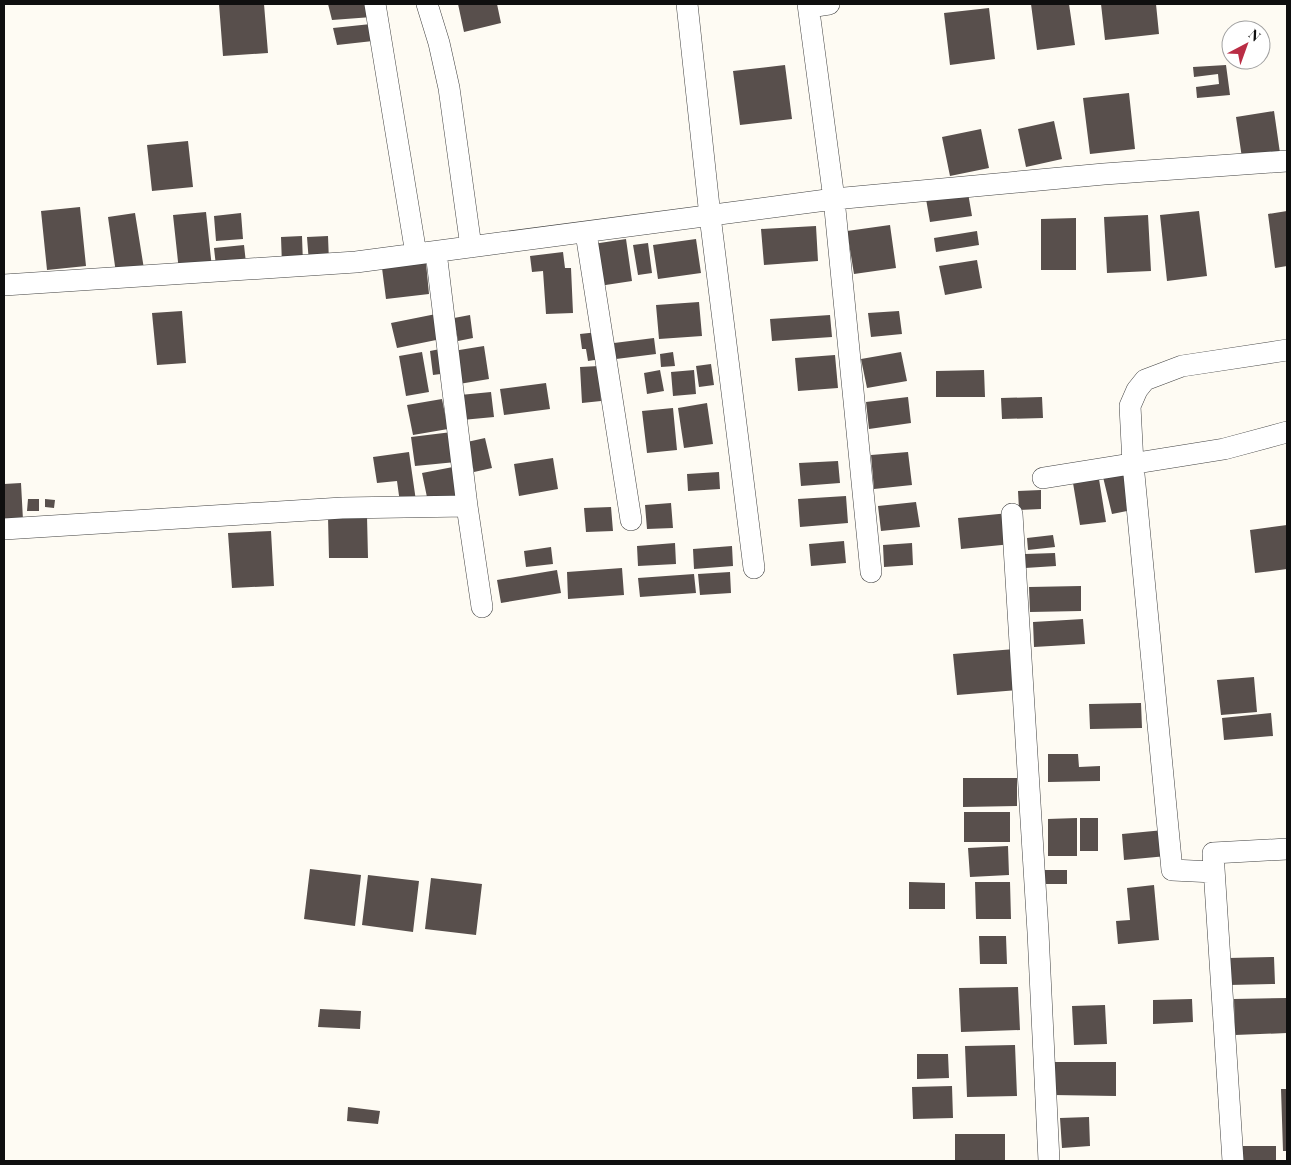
<svg xmlns="http://www.w3.org/2000/svg" width="1291" height="1165" font-family="'Playfair Display',serif">
  <style>
    .building { fill: #584f4c }
    .lines { fill: none; stroke-linecap: round; stroke-linejoin: round }
    .minor-casing { stroke: #424242; stroke-width: 22 }
    .minor { stroke: #fff; stroke-width: 21 }
  </style>
  <rect width="100%" height="100%" fill="#fefbf3"/>
  <path class="building" d="M219,4H264L268,53L223,56Z
    M328,4H371L372,17L332,20Z
    M458,4H497L501,23L464,32Z
    M1031,4H1069L1075,45L1037,50Z
    M1101,4H1156L1159,34L1105,40Z
    M989,8L995,59L950,65L944,13Z
    M371,24L373,41L337,45L333,28Z
    M785,65L792,119L740,125L733,71Z
    M1226,65L1230,95L1197,98L1196,87L1219,84L1218,74L1194,77L1193,67Z
    M1129,93L1135,149L1090,154L1083,98Z
    M1274,111L1280,153L1242,158L1236,117Z
    M1054,121L1062,159L1026,167L1018,129Z
    M981,129L989,168L950,176L942,137Z
    M188,141L193,187L152,191L147,145Z
    M968,193L972,216L930,222L926,199Z
    M80,207L86,266L47,270L41,211Z
    M1199,211L1207,276L1167,281L1160,215Z
    M1287,211V266L1275,268L1268,214Z
    M206,212L212,268L179,271L173,215Z
    M135,213L144,269L116,273L108,217Z
    M241,213L243,239L216,241L214,216Z
    M1148,215L1151,271L1107,273L1104,217Z
    M1076,218V270H1041V219Z
    M890,225L896,268L854,274L847,231Z
    M816,226L818,261L764,265L761,229Z
    M977,231L979,245L936,252L934,238Z
    M302,236L303,264L282,265L281,237Z
    M328,236L329,262L309,263L307,237Z
    M626,239L632,281L599,286L593,244Z
    M696,239L701,273L658,279L653,245Z
    M648,243L652,273L638,275L633,245Z
    M244,245L246,263L216,266L214,248Z
    M563,252L565,268H571L573,313L546,314L543,271L532,272L530,256Z
    M977,260L982,288L945,295L939,266Z
    M426,263L429,294L386,299L382,268Z
    M699,302L702,336L659,339L656,305Z
    M182,311L186,363L157,365L152,313Z
    M899,311L902,334L871,337L868,313Z
    M436,314L441,339L397,348L391,323Z
    M470,315L473,338L458,341L454,318Z
    M830,315L832,337L772,341L770,319Z
    M598,332L601,359L588,361L586,349H582L580,334Z
    M654,338L656,354L616,359L614,343Z
    M484,346L489,379L459,384L453,351Z
    M445,348L448,373L433,375L430,351Z
    M422,352L429,392L406,396L399,356Z
    M673,352L675,366L661,367L660,354Z
    M901,352L907,381L867,388L861,359Z
    M835,355L838,388L798,391L795,358Z
    M711,364L714,385L699,387L696,366Z
    M599,366L601,401L582,403L580,367Z
    M660,370L664,391L647,394L644,373Z
    M694,370L696,394L673,396L671,372Z
    M984,370L985,397H936V371Z
    M546,383L550,409L504,415L500,389Z
    M491,392L494,417L462,420L460,395Z
    M908,397L911,423L869,429L866,402Z
    M1042,397L1043,418L1002,419L1001,398Z
    M442,399L448,429L413,435L407,405Z
    M707,403L713,444L684,448L678,408Z
    M673,408L677,450L647,453L642,411Z
    M452,432L456,462L415,466L411,437Z
    M485,438L492,468L474,472L467,442Z
    M409,452L416,501L400,503L397,481L377,483L373,457Z
    M908,452L912,485L874,489L871,455Z
    M553,458L558,489L519,496L514,464Z
    M838,461L840,483L801,486L799,463Z
    M453,467L459,497L428,502L422,473Z
    M1128,471L1137,509L1112,514L1103,477Z
    M719,472L720,489L688,491L687,474Z
    M1099,479L1106,522L1080,525L1073,483Z
    M21,483L23,520L4,521V484Z
    M1041,490V509L1019,510L1018,491Z
    M846,496L848,523L800,527L798,499Z
    M28,499H39V511H27Z
    M45,499L55,500L54,508L45,507Z
    M916,502L920,527L881,531L878,506Z
    M671,503L673,528L647,529L645,505Z
    M611,507L613,531L586,532L584,508Z
    M1009,513L1012,544L961,549L958,518Z
    M367,516L368,558H329L328,517Z
    M1287,525V569L1255,573L1250,530Z
    M271,531L274,586L232,588L228,533Z
    M1053,535L1055,547L1028,550L1027,538Z
    M844,541L846,563L811,566L809,544Z
    M675,543L676,564L638,566L637,546Z
    M912,543L913,565L884,567L883,545Z
    M732,546L733,566L694,569L693,549Z
    M551,547L553,564L526,567L524,551Z
    M1055,553L1056,566L1025,568V554Z
    M622,568L624,595L568,599L567,572Z
    M557,570L561,593L501,603L497,580Z
    M730,572L731,593L700,595L698,574Z
    M694,574L696,593L640,597L638,578Z
    M1081,586V611L1030,612L1029,587Z
    M1083,619L1085,644L1034,647L1033,622Z
    M1015,649L1019,690L957,695L953,654Z
    M1254,677L1257,712L1221,715L1217,680Z
    M1141,703L1142,728L1090,729L1089,704Z
    M1271,713L1273,736L1224,740L1222,718Z
    M1048,754H1078L1079,767L1100,766V781L1048,782Z
    M963,778H1017V806L963,807Z
    M964,812H1010V842H964Z
    M1077,818V856H1048V819Z
    M1080,818H1098V851H1080Z
    M1164,830L1167,856L1124,860L1122,834Z
    M1008,846L1009,875L970,877L968,848Z
    M310,869L361,875L355,926L304,919Z
    M1036,870H1067V884H1036Z
    M368,875L419,881L413,932L362,925Z
    M431,878L482,884L476,935L425,929Z
    M909,882L945,883V909H909Z
    M975,882H1010L1011,919H976Z
    M1154,885L1159,940L1118,944L1116,921L1130,920L1127,888Z
    M979,936H1006L1007,964H980Z
    M1274,957L1275,984L1229,985L1228,958Z
    M1018,987L1020,1030L961,1032L959,988Z
    M1287,998V1033L1235,1035L1234,999Z
    M1192,999L1193,1022L1153,1024V1000Z
    M1105,1005L1107,1044L1074,1045L1072,1006Z
    M320,1009L361,1011L360,1029L318,1027Z
    M1015,1045L1017,1096L967,1097L965,1046Z
    M917,1054H948L949,1078L917,1079Z
    M1053,1062H1116V1096L1053,1095Z
    M952,1086L953,1118L913,1119L912,1087Z
    M1281,1089H1287V1151H1283Z
    M348,1107L380,1111L378,1124L347,1121Z
    M1089,1117L1090,1146L1062,1148L1060,1118Z
    M955,1134H1005V1161H955Z
    M1226,1146H1276V1161H1226Z"/>
  <g class="lines">
    <g class="minor-casing">
      <path id="minor" d="M375,4L416,254
        M427,4L439,43L449,88L471,247
        M687,4L710,216L754,568
        M808,4L834,199L871,572
        M809,7L829,4
        M586,233L631,520
        M4,285L356,262L834,199L1104,174L1287,161
        M1043,478L1224,449L1287,432
        M467,506L482,607
        M1012,514L1038,932L1049,1161
        M4,529L342,508L467,506L436,252
        M1214,872L1172,870L1133,464L1130,406L1137,390L1145,380L1182,366L1287,350
        M1233,1161L1213,853L1287,849"/>
    </g>
    <use href="#minor" class="minor"/>
  </g>
  <rect width="1291" height="1165" fill="none" stroke="#0f0f0f" stroke-width="10"/>
  <g transform="translate(1246 45) rotate(41)"><circle r="24" fill="#ffffff" stroke="#9f9f9f"/>
  <path d="M0-4L9 19L0 12L-9 19Z" fill="#ba2d45"/>
  <text y="-8" font-size="14" font-weight="bold" text-anchor="middle" fill="#0f0f0f">N</text>
  </g>
</svg>
